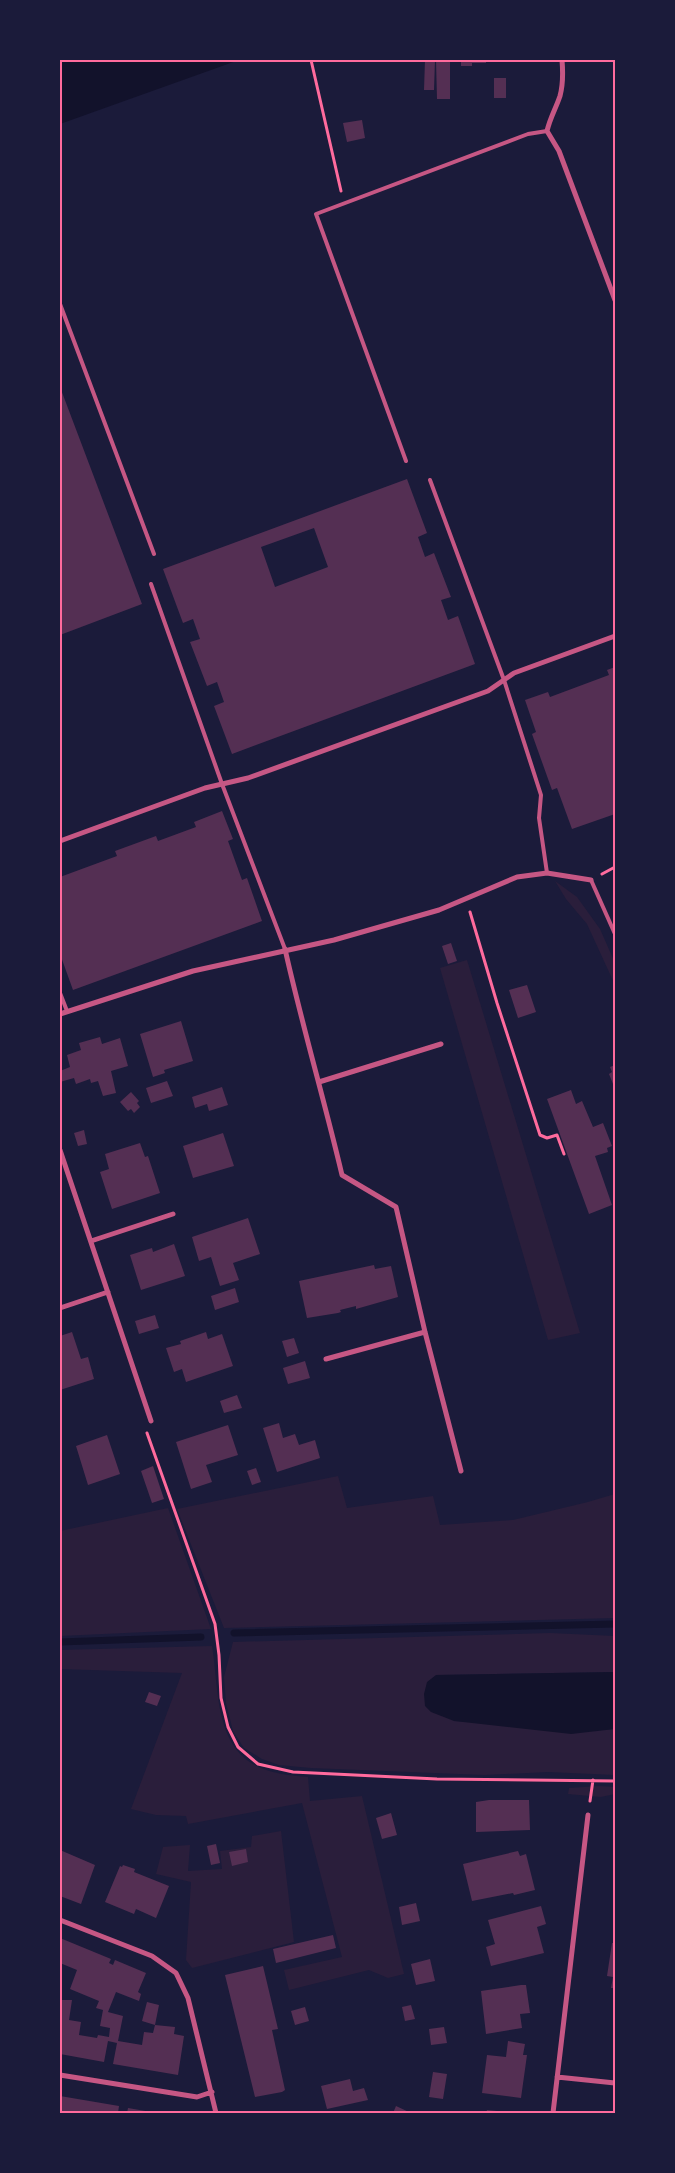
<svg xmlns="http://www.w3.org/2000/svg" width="675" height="2173" font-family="Manrope,sans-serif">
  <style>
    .green { fill: #2a1e3b }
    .water { fill: #12122b }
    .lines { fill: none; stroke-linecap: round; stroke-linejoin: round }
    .stream { stroke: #12122b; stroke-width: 7 }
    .building { fill: #542f53; fill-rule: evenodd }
    .path { stroke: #ff6b9d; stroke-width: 3 }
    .service { stroke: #c65784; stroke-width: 4 }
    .minor { stroke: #c65784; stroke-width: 5 }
    .neatline { fill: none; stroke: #ff6b9d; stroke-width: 2 }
  </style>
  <rect width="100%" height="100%" fill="#1b1b3a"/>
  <path class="green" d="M555,881L577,897L600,929L615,963V985L587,924L566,899Z
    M467,960L580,1333L548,1340L440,968Z
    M338,1476L347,1508L433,1496L440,1525L513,1520L588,1502L615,1494V1618L224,1628L177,1509Z
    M168,1508L211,1629L60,1636V1531Z
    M550,1633L615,1636V1672L436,1675L454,1721L596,1730L615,1729V1775L548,1772L484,1775L311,1768L279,1765L262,1759L244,1748L233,1731L226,1703L224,1677L233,1642Z
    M212,1646C220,1694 213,1757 273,1772C284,1775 296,1776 308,1777L310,1801L362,1796L404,1974L388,1978L369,1970L289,1990L284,1970L342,1957L302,1803L188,1824L186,1816L156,1815L131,1809L182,1673L60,1669V1650Z
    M599,1786L615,1787V1794L601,1797L568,1794L569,1788Z
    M281,1831L294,1942L192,1968L186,1960L191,1882L156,1874L163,1847L190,1845L188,1871L222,1869L220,1851L251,1847L252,1836Z"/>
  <path class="water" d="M60,60H239L60,124Z
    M615,1672V1729L571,1734L454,1721L431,1712L425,1706L424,1694L427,1682L436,1675Z"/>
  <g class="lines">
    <path class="stream" d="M234,1633L615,1624
      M60,1642L201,1637"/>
  </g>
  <path class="building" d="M371,60H396V62H371Z
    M425,60H435L434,90H424Z
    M436,60H450V99H437Z
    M461,60H486V63H472V66H461Z
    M494,78H506V98H494Z
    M362,120L365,138L347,142L343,123Z
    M60,387L142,604L60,635Z
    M407,479L427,533L418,537L425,557L434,553L451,597L441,600L448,620L458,616L475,664L232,754L214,706L224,702L217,682L207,686L190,642L200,639L193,619L183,623L163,569ZM314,528L328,567L275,587L261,547Z
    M615,667V814L572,829L557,788L552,790L532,734L536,732L525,700L548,692L550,697L609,675L607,670Z
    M222,811L233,839L228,841L242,880L247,878L262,921L73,990L60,954V877L117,856L115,851L156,836L158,841L196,827L194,822Z
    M451,943L457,961L448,964L442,946Z
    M527,985L536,1012L518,1018L509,990Z
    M181,1021L193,1061L164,1070L165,1073L153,1077L140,1034Z
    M100,1037L102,1044L120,1038L128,1066L111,1071L116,1093L103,1096L98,1081L91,1083L90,1079L76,1084L74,1078L60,1082V1071L70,1067L67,1055L81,1050L79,1043Z
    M615,1065V1089L609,1074L612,1072L610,1067Z
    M167,1081L173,1096L151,1103L146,1088Z
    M222,1087L228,1105L209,1111L207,1104L195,1108L192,1097Z
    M571,1090L576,1104L582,1101L593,1127L603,1123L612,1146L607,1148L608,1152L595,1156L612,1205L589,1214L547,1099Z
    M131,1092L139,1101L137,1103L140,1107L134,1113L131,1109L128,1111L120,1102Z
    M84,1130L87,1144L78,1146L74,1133Z
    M223,1133L234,1166L193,1178L183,1146Z
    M140,1143L145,1157L148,1156L160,1193L112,1209L100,1172L109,1169L105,1154Z
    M248,1218L260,1254L233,1263L239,1280L220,1286L211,1257L199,1261L192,1237Z
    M174,1244L185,1276L141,1290L130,1255L152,1248L153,1252Z
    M374,1265L375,1269L391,1266L398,1297L356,1309V1306L340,1310L341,1312L338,1313L307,1318L299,1281Z
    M235,1288L239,1302L215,1310L211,1296Z
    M155,1315L159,1328L139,1334L135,1321Z
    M72,1332L81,1359L88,1357L94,1379L60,1390V1336Z
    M206,1332L208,1339L222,1334L233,1366L186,1382L182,1369L174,1372L166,1348L181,1344L180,1341Z
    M294,1338L299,1353L287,1357L282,1341Z
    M305,1361L310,1378L288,1384L283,1368Z
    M237,1395L242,1408L224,1413L220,1401Z
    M279,1423L283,1438L295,1434L299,1445L315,1440L320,1458L277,1472L263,1428Z
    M228,1425L238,1455L206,1465L212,1482L191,1489L176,1442Z
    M107,1435L120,1474L88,1485L76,1446Z
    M153,1466L164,1499L152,1503L141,1471Z
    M256,1468L261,1482L252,1485L247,1471Z
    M149,1692L161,1696L157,1706L145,1702Z
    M489,1800H529L530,1830L476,1832V1802Z
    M391,1813L397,1835L382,1839L376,1818Z
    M216,1844L220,1863L211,1865L207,1846Z
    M246,1849L248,1862L232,1866L229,1852Z
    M60,1850L95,1865L81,1904L60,1896Z
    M518,1851L520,1856L526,1854L535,1890L514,1895L513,1893L472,1901L463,1864Z
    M123,1865L135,1869L134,1872L169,1886L156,1918L136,1909L134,1914L105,1902L120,1866L122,1867Z
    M416,1903L420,1921L402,1925L399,1907Z
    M541,1906L546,1924L537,1927L544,1953L491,1966L486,1947L495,1944L488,1920Z
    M333,1935L336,1948L276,1963L273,1949Z
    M60,1938L111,1959L109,1963L113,1965L115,1960L146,1973L138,1992L141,1994L139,2001L116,1992L108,2012L123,2016L118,2041L142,2045L144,2032L153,2033L155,2025L175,2027L174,2034L184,2036L178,2075L113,2064L117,2043L108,2041L104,2062L60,2054L61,2000H72L69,2020L81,2022L79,2035L97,2038L98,2035L109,2037L110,2028L100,2026L103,2010L96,2008L99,2001L70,1989L77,1970L60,1963Z
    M612,1943H615V1988H611L613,1977L607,1976Z
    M430,1959L435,1981L416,1985L411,1964Z
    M263,1966L278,2029L272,2030L285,2090L282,2092L255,2097L225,1975Z
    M521,1985H526L530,2013L520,2014L522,2028L486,2034L481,1991Z
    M147,2002L159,2005L155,2025L142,2021Z
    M411,2005L415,2019L405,2021L402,2007Z
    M305,2007L309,2021L295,2025L291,2011Z
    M444,2027L447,2043L431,2045L429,2029Z
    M508,2041L525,2044L523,2055H527L521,2098L482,2093L487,2055L506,2057Z
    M433,2072L447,2074L443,2099L429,2097Z
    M350,2079L353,2091L364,2088L368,2100L327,2109L321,2086Z
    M60,2096L119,2106L118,2113H60Z
    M396,2106L411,2113H393Z
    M128,2108L151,2112V2113H127Z
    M487,2110L497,2111L496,2113H486Z"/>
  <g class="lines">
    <path class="path" d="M311,60L341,191
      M602,874L615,867
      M470,912L497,1003L540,1135L547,1138L557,1135L564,1154
      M147,1433L215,1624L219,1655L221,1698L228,1727L238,1747L258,1764L293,1772L437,1779L615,1781
      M590,1801L593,1780"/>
    <path class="service" d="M60,304L154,554
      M406,461L316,214L528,134L547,131
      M430,480L504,680L541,795L539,818L547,873
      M151,584L222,784L285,949
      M591,880L615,934
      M60,993L67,1011"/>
    <path class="minor" d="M562,60C563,72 563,85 560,96C556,108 550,118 547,131L559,151L615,300
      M60,841L205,788L248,778L488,691L514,673L615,636
      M285,949C302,1025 324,1099 342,1175L396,1207L425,1332L461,1471
      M60,1014L193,971L334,940L439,910L517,877L547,873L591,880
      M319,1082L441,1044
      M60,1150L151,1421
      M91,1241L173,1214
      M60,1308L108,1292
      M326,1359L425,1332
      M60,1920L152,1956L176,1973L188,1998L216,2113
      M60,2075L197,2097L212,2092
      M557,2077L615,2083
      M553,2113L588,1815"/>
  </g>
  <rect width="675" height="2173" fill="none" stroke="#1b1b3a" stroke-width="122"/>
  <rect x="61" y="61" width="553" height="2051" class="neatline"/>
</svg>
